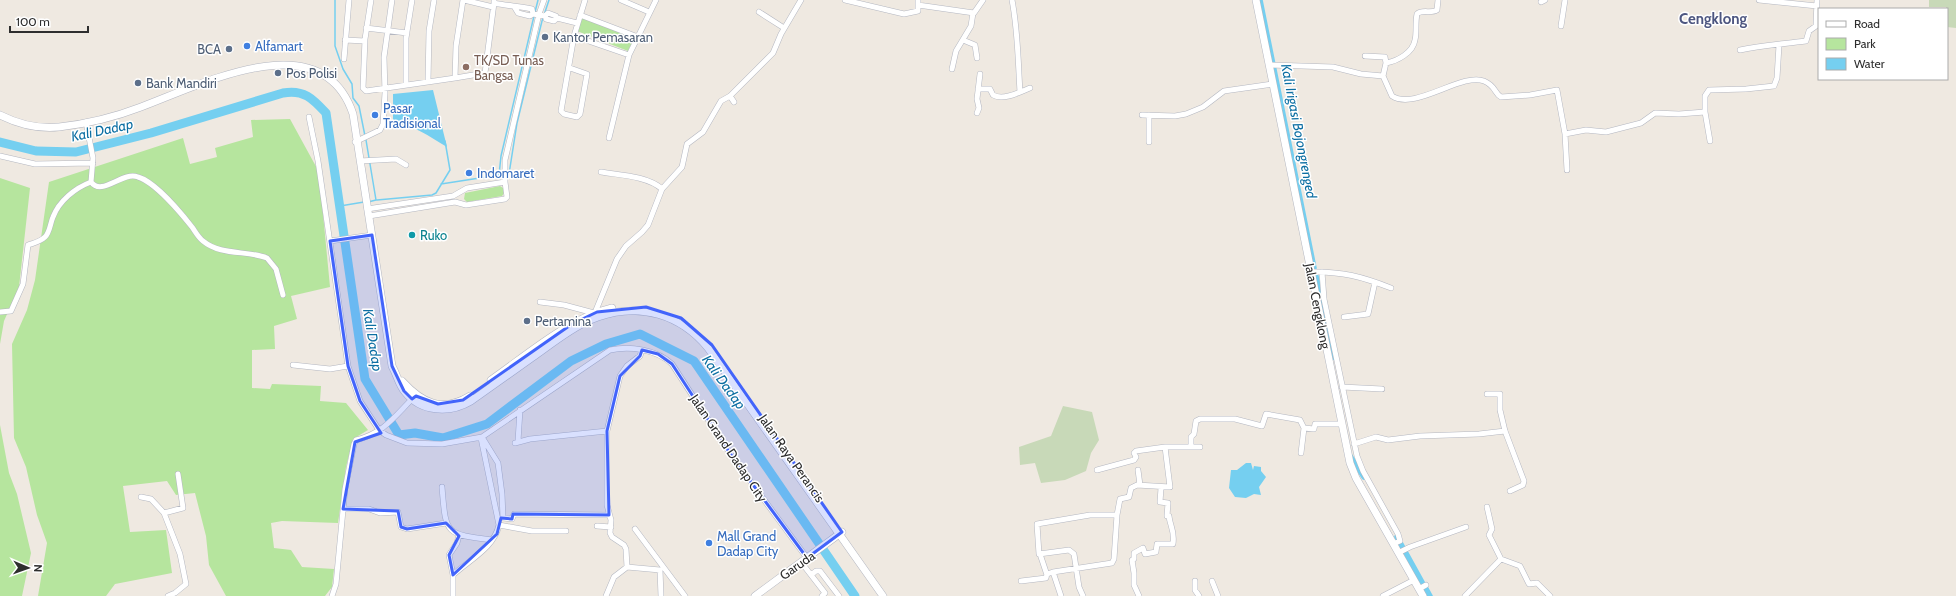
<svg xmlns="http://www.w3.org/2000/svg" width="1956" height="596" font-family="Cabin,sans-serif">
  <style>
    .green { fill: #b6e59e }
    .cemetery { fill: #c8d9b8 }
    .water { fill: #75cff0 }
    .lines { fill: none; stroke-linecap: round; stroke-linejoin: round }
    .stream { stroke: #75cff0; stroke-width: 1.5 }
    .canal { stroke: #75cff0; stroke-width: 5.5 }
    .river { stroke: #75cff0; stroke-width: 9 }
    .street-casing { stroke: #b4b7c1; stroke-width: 6 }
    .secondary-casing { stroke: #b4b7c1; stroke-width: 8 }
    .street { stroke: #fff; stroke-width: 5 }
    .secondary { stroke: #fff; stroke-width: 7 }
    .marked { fill: #4264fb; fill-opacity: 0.2; stroke: #4264fb; stroke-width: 3; stroke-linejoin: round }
    .service-dot { fill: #5c6f8a; stroke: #fff; stroke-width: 1.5 }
    .shop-dot { fill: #3f7fe0; stroke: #fff; stroke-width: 1.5 }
    .education-dot { fill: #8d6e63; stroke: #fff; stroke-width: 1.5 }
    .culture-dot { fill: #0f9aa8; stroke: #fff; stroke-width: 1.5 }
    .labels { text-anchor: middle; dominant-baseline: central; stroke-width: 3; stroke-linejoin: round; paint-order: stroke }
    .service-label { font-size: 13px; fill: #4e5e75; stroke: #fff; text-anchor: start }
    .shop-label { font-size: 13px; fill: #366cbe; stroke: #fff; text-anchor: start }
    .education-label { font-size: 13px; fill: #785e54; stroke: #fff; text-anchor: start }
    .culture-label { font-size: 13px; fill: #0d838f; stroke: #fff; text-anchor: start }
    .street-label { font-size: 13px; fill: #2e2e2e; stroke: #fff }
    .water-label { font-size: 14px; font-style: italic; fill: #0d6fa3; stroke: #fff }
    .quarter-label { font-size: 15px; font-weight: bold; fill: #4d5680; stroke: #fff }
  </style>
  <rect width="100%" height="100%" fill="#efe9e1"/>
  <path class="green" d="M582,18L634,38L628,51L577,31Z
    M290,119L319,172L330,287L291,296L297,319L274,326L275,349L252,350V388L270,389L272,384L321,386L320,401L346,403L368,430L353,439L346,467L338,523L282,521L271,523L274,548L291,550L302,567L334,569L332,587L325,596H226L209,565L206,536L195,493L176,495L167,481L123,486L130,532L166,530L172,573L115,584L106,596H38L47,543L37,515L26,467L14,438L12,344L27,310L35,280L49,182L183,138L190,164L217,157L215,148L253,137L251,120Z
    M0,178L30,188L19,287L4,321L0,344Z
    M500,186L503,188L504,193L502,196L467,202L464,199L465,193Z
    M0,425L9,473L17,494L31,553L22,596H0Z"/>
  <path class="cemetery" d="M1929,0H1956V28L1947,27L1946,7H1929Z
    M1063,406L1092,412L1099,440L1091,453L1086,471L1065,480L1041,483L1035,463L1020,465L1019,447L1051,436Z"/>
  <path class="water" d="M433,90L446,143L447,147C429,136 413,125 393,122V94Z
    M1246,463H1251L1253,470L1254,466L1261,467V471L1266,477L1259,487L1261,495L1254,494L1246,498L1235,497L1229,488L1231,470H1237Z"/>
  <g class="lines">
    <path class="stream" d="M335,0V46L343,69L352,84L353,98L359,106L365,136
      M535,12L538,0
      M366,140L376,200L368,202
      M507,174H509L517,123L542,21L549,0
      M441,184L499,175L501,156L534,16
      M377,200L432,195L436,193L450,170L445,141
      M340,206L364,202"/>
    <path class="canal" d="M1260,0L1314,268
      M1316,276L1332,358
      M1350,456L1364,477
      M1397,537L1423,584
      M1425,587L1430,596"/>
    <path class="river" d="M0,142L36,151L76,152L151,133L283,93C304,89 313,99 326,113L365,379L399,435L415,433L443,438L487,424L571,361L606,344L640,334L694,361L855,596"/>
    <g class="street-casing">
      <path id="street" d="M371,0L365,39L363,88L366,91L455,78L456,46L463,0
        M464,0L493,7
        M621,0L649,12
        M845,0L904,14L918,11V0
        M1012,0C1018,31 1018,61 1020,92
        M1759,0L1817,6
        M494,1V3C507,6 519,6 532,9L533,14
        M1541,2L1545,0
        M918,5L974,13L983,0
        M515,8L518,13L530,16L533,14L545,16L546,19L554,21L557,18
        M759,12L784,28
        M580,15L638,37
        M545,16L548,13L556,16L557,18L577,23
        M1561,26L1565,0
        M366,28L407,33
        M574,36L629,55
        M345,40L365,41
        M963,40L975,45L977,58
        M1740,50C1762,45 1783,44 1806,41L1809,31L1816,26L1817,0
        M1365,56L1385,57L1386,63L1383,76L1392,96C1415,111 1462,72 1484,81C1496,86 1494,93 1501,97L1530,95L1557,90L1565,134L1567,170
        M344,59L349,0
        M1386,63C1397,61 1413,53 1415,40C1417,32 1415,23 1417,14C1422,9 1431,14 1437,10L1438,0
        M1269,65L1333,67L1361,74L1383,76
        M570,68L587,74L580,114L577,117L564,114L561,111L574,36L585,0
        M952,69L956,51L971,26L973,13
        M455,78L485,73L494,3
        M428,81L429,31L434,0
        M406,85V38L412,0
        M978,89H990L993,95C1003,101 1020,92 1030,88
        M734,102L730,96L773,53L781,34L801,0
        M1705,112L1710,141
        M977,113L979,108L977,99L980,74
        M1142,115L1175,116L1186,114L1203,107L1224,91L1273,84
        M1149,115V142
        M309,117L318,161L348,366
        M86,122L93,158L91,182
        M1565,134L1586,130L1606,132L1641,123L1655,113L1679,114L1705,112V96L1709,90L1746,89L1774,86L1777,78L1779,45
        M609,138L629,55L656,0
        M355,142L380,130L383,124L385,93L384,57L392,0
        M0,156L35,164L93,163
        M360,161L396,159L406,165
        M601,172C619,175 648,176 662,189
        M91,182C102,197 122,171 138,177C155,182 181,213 192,227C195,231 198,237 203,241C221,256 247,250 267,258L276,269L283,295
        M367,209L453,196L467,188L505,182
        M369,216L455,202L466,205L505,199L507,197L505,182V160L539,14L544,0
        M330,241L372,235
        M1311,272C1341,271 1363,277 1391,288
        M1322,272L1324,299L1357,456L1363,471L1398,534L1400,541L1393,544
        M540,302L564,305L594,313
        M0,312L11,311L23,284L28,245C33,243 40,242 45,237C50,232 50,224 53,217C59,201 75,188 91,182
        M594,315L617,259L626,246L642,232L648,225L662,189L682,167L687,144L703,132L721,101L730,96
        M1344,317L1368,314L1375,282
        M293,365L330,369L348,366L360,401L379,430L386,435L407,443L442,444L482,437L610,350C630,346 656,349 672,364L731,455L807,558
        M1342,387L1382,389
        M1487,394H1500V410L1505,431L1524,481L1523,485L1510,491
        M482,437L498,463L502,494L503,518L512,519L514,514L609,515
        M518,441L520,410
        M515,443L530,439L607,431
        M1354,444L1376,437L1388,440L1420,436L1479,434L1505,431
        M1191,447V437L1194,434L1196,421L1200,419H1235L1262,426L1266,414L1300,420L1304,428L1314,429L1315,424H1341
        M1301,453L1304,428
        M1097,470L1134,460L1136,457L1134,453L1136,451L1165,447H1200
        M1138,470L1140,485
        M442,487C446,534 444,534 492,540
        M141,497L151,499L164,513
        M343,509H369L380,513L398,512L401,527L407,529L446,523
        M499,525L532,531H566
        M597,526L611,527
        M635,529L685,596
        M1398,553L1410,547L1466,527
        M1040,554L1047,575
        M1501,559L1520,566L1529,584L1537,583L1550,596
        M801,562L825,593L822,596
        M627,567L626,549L624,545L612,537L610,533L611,520L607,505V431L620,376L627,366L640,356L642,350
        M1053,572L1061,596
        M453,575L449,555L457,543L459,535
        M811,575L816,571H820L839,596
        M1021,581L1046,578L1047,574L1053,572L1112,563L1114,559L1117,515L1120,499L1129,497L1131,488L1137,485L1170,487L1165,447
        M1195,581V590L1199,596
        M1212,581L1218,596
        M1419,589L1426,585
        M168,596L175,593L186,584L180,554L164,513L183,508L178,474
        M332,596L336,584L345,489L354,444L356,440C384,433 394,417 414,397
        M453,596V575C469,560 494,548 499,525L481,438
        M606,596L614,577L627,567L660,570L661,596
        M1083,596L1079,587L1074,554L1069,550L1039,554L1037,524L1090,515H1117
        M1139,596L1134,585V573L1132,560L1134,559V553L1143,548L1145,554L1156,552L1157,544H1173C1175,530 1170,527 1169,516H1167L1168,503L1160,502L1161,488
        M1383,596L1414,580
        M1465,596L1501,559L1489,535L1492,529L1487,507"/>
    </g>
    <g class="secondary-casing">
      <path id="secondary" d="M1256,0L1350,463L1356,478L1423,596
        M0,115C18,124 39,129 59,127C86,124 115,117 141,107C201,85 322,21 353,114L392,366C397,375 399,385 405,392C421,412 449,414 471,401C492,386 513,371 533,357C554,342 575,325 598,317C640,302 681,315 708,348L883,596
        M491,380C527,355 569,318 612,308
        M402,381C422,403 442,413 470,396
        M755,596L842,532"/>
    </g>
    <use href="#street" class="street"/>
    <use href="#secondary" class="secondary"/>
  </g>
  <path class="marked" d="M372,235L392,366L404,391L412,399L416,396L438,404L463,400L572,324L597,312L646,307L681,318L712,345L842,532L807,558L731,455L672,364L658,354L642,350L640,356L620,376L607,431L609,515L513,514L512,519L501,518L497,534L453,575L449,555L459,536L446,523L407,529L401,527L398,511L343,509L355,442L381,433L360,401L348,366L330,241Z"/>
  <g class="service-dot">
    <circle cx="545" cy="37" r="4"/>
    <circle cx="229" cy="49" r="4"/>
    <circle cx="278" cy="73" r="4"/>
    <circle cx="138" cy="83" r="4"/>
    <circle cx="527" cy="321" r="4"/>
  </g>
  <g class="shop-dot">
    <circle cx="247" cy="46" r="4"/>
    <circle cx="375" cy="115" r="4"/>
    <circle cx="469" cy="173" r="4"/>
    <circle cx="709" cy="543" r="4"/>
  </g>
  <circle class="education-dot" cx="466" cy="67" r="4"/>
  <circle class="culture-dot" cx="412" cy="235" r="4"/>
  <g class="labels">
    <g class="service-label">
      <text x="553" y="37">Kantor Pemasaran</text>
      <text x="221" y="49" text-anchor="end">BCA</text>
      <text x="286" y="73">Pos Polisi</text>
      <text x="146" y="83">Bank Mandiri</text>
      <text x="535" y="321">Pertamina</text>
    </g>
    <g class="shop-label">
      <text x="255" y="46">Alfamart</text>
      <text x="383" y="108">Pasar<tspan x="383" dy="15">Tradisional</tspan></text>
      <text x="477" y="173">Indomaret</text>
      <text x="717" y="536">Mall Grand<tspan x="717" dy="15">Dadap City</tspan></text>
    </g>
    <g class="education-label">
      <text x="474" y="60">TK/SD Tunas<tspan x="474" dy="15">Bangsa</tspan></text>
    </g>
    <g class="culture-label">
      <text x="420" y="235">Ruko</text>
    </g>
    <g class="street-label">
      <text transform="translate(1318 306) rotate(79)">Jalan Cengklong</text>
      <text transform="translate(729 448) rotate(56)">Jalan Grand Dadap City</text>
      <text transform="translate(792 458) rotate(55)">Jalan Raya Perancis</text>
      <text transform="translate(797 565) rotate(-35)">Garuda</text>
    </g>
    <g class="water-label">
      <text transform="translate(102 130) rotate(-12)">Kali Dadap</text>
      <text transform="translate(1299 131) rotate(79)">Kali Irigasi Bojongrenged</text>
      <text transform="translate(373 340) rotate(81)">Kali Dadap</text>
      <text transform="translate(724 382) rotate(54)">Kali Dadap</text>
    </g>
    <g class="quarter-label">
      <text x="1713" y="19">Cengklong</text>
    </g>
  </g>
  <rect x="1818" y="8" width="130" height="72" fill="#ffffff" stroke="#ababab"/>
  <rect x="1826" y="21" width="20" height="6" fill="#ffffff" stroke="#ababab"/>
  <text x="1854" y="28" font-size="12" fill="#2e2e2e">Road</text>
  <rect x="1826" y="38" width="20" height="12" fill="#b6e59e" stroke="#ababab"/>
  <text x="1854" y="48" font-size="12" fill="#2e2e2e">Park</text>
  <rect x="1826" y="58" width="20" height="12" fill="#75cff0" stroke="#ababab"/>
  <text x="1854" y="68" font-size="12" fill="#2e2e2e">Water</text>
  <g transform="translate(28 568) rotate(92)" stroke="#ffffff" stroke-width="3" paint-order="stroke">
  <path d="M0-3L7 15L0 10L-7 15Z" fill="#2e2e2e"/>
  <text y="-6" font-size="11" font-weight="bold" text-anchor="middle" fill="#2e2e2e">N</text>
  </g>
  <path d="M10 26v6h78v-6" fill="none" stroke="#2e2e2e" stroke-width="2"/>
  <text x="16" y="26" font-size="12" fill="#2e2e2e" stroke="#ffffff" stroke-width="3" paint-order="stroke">100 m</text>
</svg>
